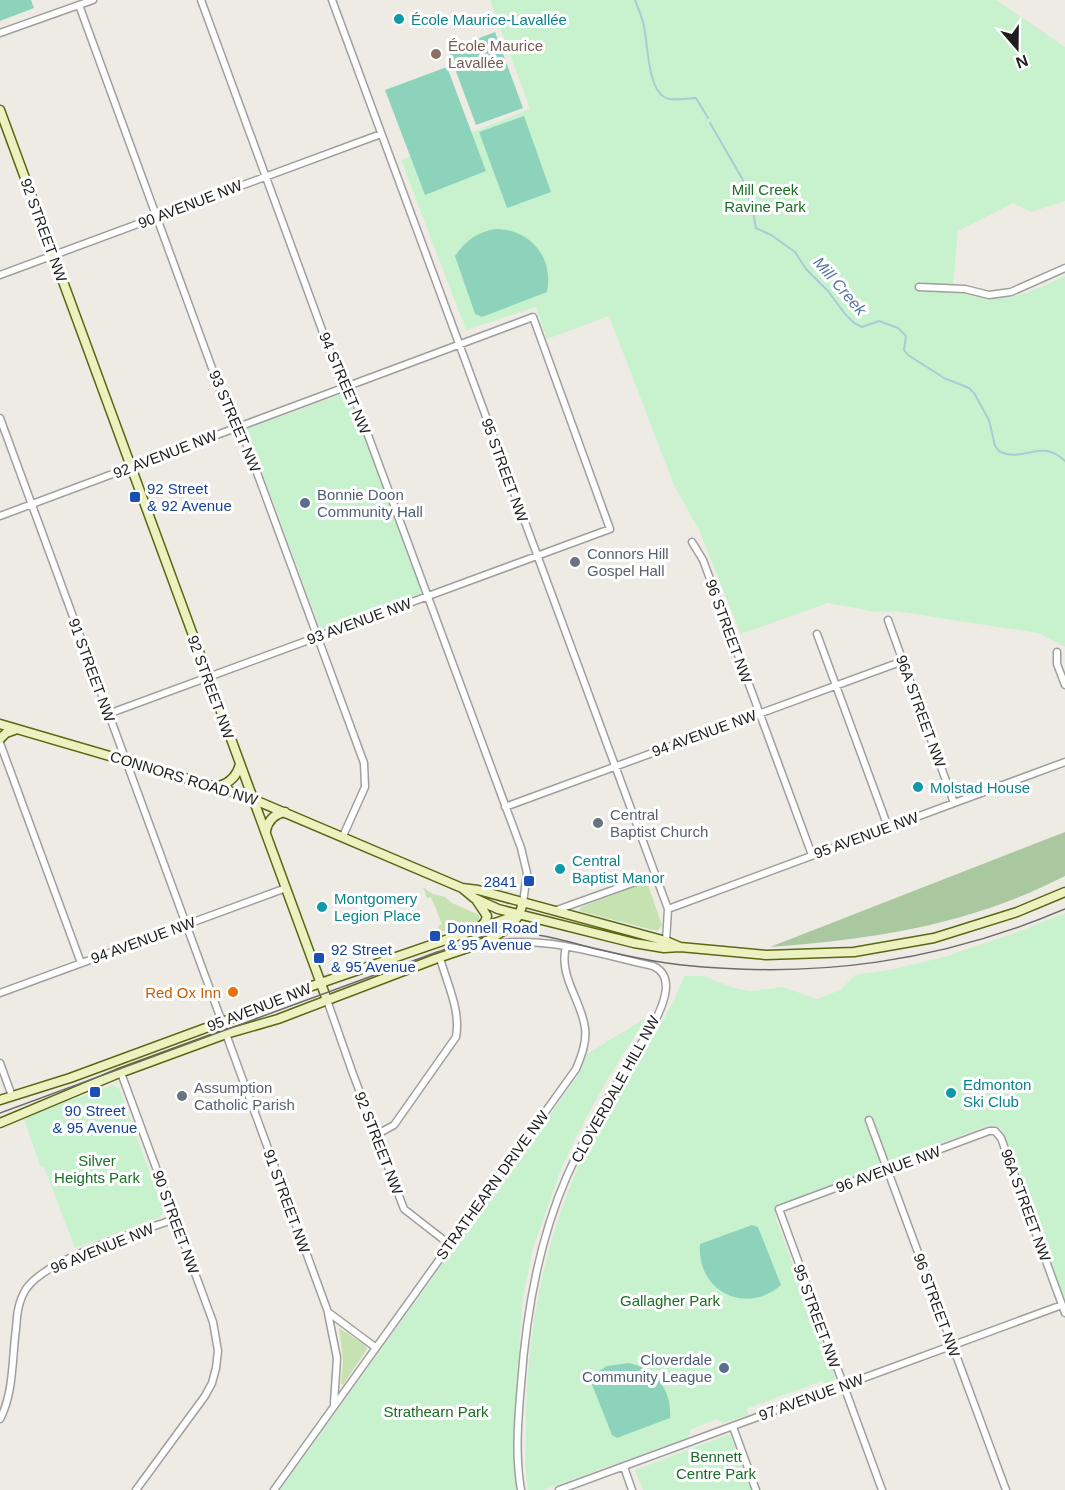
<svg xmlns="http://www.w3.org/2000/svg" width="1065" height="1490" font-family="Helvetica,sans-serif">
  <style>
    .grass { fill: #c6e2b1 }
    .forest { fill: #a9c89f }
    .park { fill: #c8f2ce }
    .pitch { fill: #8dd3bc }
    .lines { fill: none; stroke-linecap: round; stroke-linejoin: round }
    .stream { stroke: #abcad6; stroke-width: 2 }
    .street-casing { stroke: #9f9f9f; stroke-width: 9 }
    .secondary-casing { stroke: #596812; stroke-width: 11 }
    .street { stroke: #fff; stroke-width: 6 }
    .secondary { stroke: #ecf1c0; stroke-width: 8 }
    .tram { stroke: #6c6c6c; stroke-width: 1.5 }
    .culture-dot { fill: #0f9aa8; stroke: #fff; stroke-width: 2 }
    .education-dot { fill: #8d6e63; stroke: #fff; stroke-width: 2 }
    .transit-dot { fill: #1a4fb4; stroke: #fff; stroke-width: 2 }
    .service-dot { fill: #5c6f8a; stroke: #fff; stroke-width: 2 }
    .worship-dot { fill: #6b7280; stroke: #fff; stroke-width: 2 }
    .food-dot { fill: #e8710a; stroke: #fff; stroke-width: 2 }
    .labels { text-anchor: middle; dominant-baseline: central; stroke-width: 6; stroke-linejoin: round; paint-order: stroke }
    .culture-label { font-size: 15px; fill: #0d838f; stroke: #fff; text-anchor: start }
    .education-label { font-size: 15px; fill: #785e54; stroke: #fff; text-anchor: start }
    .park-label { font-size: 15px; fill: #196f26; stroke: #fff }
    .street-label { font-size: 15px; fill: #1e1e1e; stroke: #fff }
    .transit-label { font-size: 15px; fill: #164399; stroke: #fff; text-anchor: start }
    .service-label { font-size: 15px; fill: #4e5e75; stroke: #fff; text-anchor: start }
    .worship-label { font-size: 15px; fill: #5b616d; stroke: #fff; text-anchor: start }
    .food-label { font-size: 15px; fill: #c56008; stroke: #fff; text-anchor: end }
    .water-label { font-size: 16px; font-style: italic; fill: #5677a2; stroke: #fff }
  </style>
  <rect width="100%" height="100%" fill="#eeebe5"/>
  <path class="grass" d="M647,882L662,925L657,931L579,911L581,907Z
    M423,887L433,894L445,897L452,903L479,915L480,920L474,924L461,925L440,932L438,926L442,924L431,897L427,898Z
    M339,1328L365,1345L367,1349L343,1385L341,1383L343,1360Z"/>
  <path class="forest" d="M1065,832V876C970,925 875,939 770,947Z"/>
  <path class="park" d="M490,0H996L1065,47V201L1031,212L1013,203L958,231L953,285C1000,308 1020,297 1065,276V647L1038,633L895,611L876,612L828,603L741,634L699,530L674,485L609,316L547,339L536,307L466,330L401,160L530,109Z
    M348,392L422,593L321,631L246,429Z
    M1065,913V1300L1004,1134L1000,1128L989,1125L776,1206V1219L835,1377L833,1384L827,1385L822,1381L746,1409L749,1415L723,1423L716,1419L690,1430V1434L687,1438L543,1490H528C524,1470 526,1447 526,1427C526,1320 550,1210 603,1117C630,1070 665,1027 684,976H704L734,988L751,991L783,987L817,999L840,990L855,975L894,969L944,957L1020,931Z
    M647,1017L608,1078L576,1137L562,1167L533,1248L522,1303L516,1402V1490H280L577,1077L587,1054Z
    M113,1085L119,1088L164,1212L158,1218L75,1248L44,1167L41,1168L24,1119C53,1106 83,1096 113,1085Z
    M730,1434L752,1490H643L635,1470Z"/>
  <path class="pitch" d="M0,0H31L34,8L0,21Z
    M495,32L523,108L476,125L448,50Z
    M447,67L486,171L425,195L385,90Z
    M524,116L551,192L507,208L479,132Z
    M495,229C530,229 554,257 547,292L482,317L475,314L455,256C465,241 477,232 495,229Z
    M752,1225L758,1227L781,1285C746,1316 696,1291 700,1244Z
    M629,1363C656,1369 672,1390 670,1418L617,1438L612,1435L589,1377L607,1366Z"/>
  <g class="lines">
    <path class="stream" d="M635,0C638,7 641,15 643,22C648,40 647,87 664,97C673,102 686,98 696,98L708,118
      M710,123L743,180L753,212L756,228L771,235L795,252L806,269L828,291L845,314L854,323L862,327L879,321L898,328L906,336L904,350L908,355L944,378L969,388L974,393L989,420L995,446L999,451C1024,464 1039,437 1065,461"/>
    <g class="street-casing">
      <path id="street" d="M201,0L340,379L352,392L521,848L527,873L523,903
        M332,0L668,909L666,941
        M79,5L231,420L242,432L364,763L365,787L343,836
        M0,33L93,0
        M0,275L381,134
        M919,287L965,289L989,295L1011,292L1065,268
        M0,418L222,1022
        M0,516L533,317L610,529L108,714
        M692,542L703,560L812,855
        M888,620L954,803
        M817,634L888,827
        M1057,652V664L1065,685
        M0,743L81,963
        M505,807L903,661
        M668,909L1065,762
        M554,911L655,875
        M483,946C539,933 598,954 653,966C676,976 663,1005 655,1021C624,1072 591,1122 567,1176C538,1242 526,1314 521,1385C518,1419 515,1456 521,1490
        M0,993L286,888
        M327,1000L353,1074L404,1209L449,1244
        M226,1034L328,1312L375,1347
        M0,1063L12,1096
        M121,1073L213,1322L218,1351L216,1368L212,1383L205,1396L136,1490
        M869,1120L1006,1490
        M376,1135L394,1125L456,1037C461,1010 447,984 440,958
        M328,1313L337,1358L334,1403
        M0,1419C14,1393 12,1357 16,1329C17,1314 18,1302 26,1289C47,1258 138,1232 175,1219
        M733,1427L756,1490
        M624,1467L632,1490
        M274,1490L576,1069C581,1057 587,1042 585,1028C582,1002 558,975 566,947
        M559,1490L1062,1305
        M882,1490L779,1209L989,1131H995L1001,1138L1065,1313"/>
    </g>
    <g class="secondary-casing">
      <path id="secondary" d="M0,110L327,1000
        M0,724L243,795L462,888L478,890L666,941L680,947
        M0,739L6,733L17,729
        M219,786C230,783 237,776 240,764
        M266,831C268,820 274,814 285,812
        M462,888L474,898L498,909L634,943L664,948L680,947L766,955L854,952L934,938L1017,912L1065,892
        M477,901L487,916L485,922L480,927
        M0,1100L70,1078L260,1008L312,986L515,916
        M0,1123L117,1074L226,1034L278,1019L435,959L485,942L510,927L519,915L523,903"/>
    </g>
    <use href="#street" class="street"/>
    <use href="#secondary" class="secondary"/>
    <path class="tram" d="M0,1113L437,952C459,944 480,935 503,933C533,931 563,940 592,948C622,955 652,962 682,965C816,979 940,962 1065,909"/>
  </g>
  <g class="culture-dot">
    <circle cx="399" cy="19" r="6"/>
    <circle cx="918" cy="787" r="6"/>
    <circle cx="560" cy="869" r="6"/>
    <circle cx="322" cy="907" r="6"/>
    <circle cx="951" cy="1093" r="6"/>
  </g>
  <circle class="education-dot" cx="436" cy="54" r="6"/>
  <g class="transit-dot">
    <rect x="129" y="491" width="12" height="12" rx="3"/>
    <rect x="523" y="875" width="12" height="12" rx="3"/>
    <rect x="429" y="930" width="12" height="12" rx="3"/>
    <rect x="313" y="952" width="12" height="12" rx="3"/>
    <rect x="89" y="1086" width="12" height="12" rx="3"/>
  </g>
  <g class="service-dot">
    <circle cx="305" cy="503" r="6"/>
    <circle cx="724" cy="1368" r="6"/>
  </g>
  <g class="worship-dot">
    <circle cx="575" cy="562" r="6"/>
    <circle cx="598" cy="823" r="6"/>
    <circle cx="182" cy="1096" r="6"/>
  </g>
  <circle class="food-dot" cx="233" cy="992" r="6"/>
  <g class="labels">
    <g class="culture-label">
      <text x="411" y="19">École Maurice-Lavallée</text>
      <text x="930" y="787">Molstad House</text>
      <text x="572" y="860">Central<tspan x="572" dy="17">Baptist Manor</tspan></text>
      <text x="334" y="898">Montgomery<tspan x="334" dy="17">Legion Place</tspan></text>
      <text x="963" y="1084">Edmonton<tspan x="963" dy="17">Ski Club</tspan></text>
    </g>
    <g class="education-label">
      <text x="448" y="45">École Maurice<tspan x="448" dy="17">Lavallée</tspan></text>
    </g>
    <g class="park-label">
      <text x="765" y="189">Mill Creek<tspan x="765" dy="17">Ravine Park</tspan></text>
      <text x="97" y="1160">Silver<tspan x="97" dy="17">Heights Park</tspan></text>
      <text x="670" y="1300">Gallagher Park</text>
      <text x="436" y="1411">Strathearn Park</text>
      <text x="716" y="1456">Bennett<tspan x="716" dy="17">Centre Park</tspan></text>
    </g>
    <g class="street-label">
      <text transform="translate(190 204) rotate(-21)">90 AVENUE NW</text>
      <text transform="translate(44 230) rotate(70)">92 STREET NW</text>
      <text transform="translate(345 383) rotate(67)">94 STREET NW</text>
      <text transform="translate(235 421) rotate(67)">93 STREET NW</text>
      <text transform="translate(165 454) rotate(-21)">92 AVENUE NW</text>
      <text transform="translate(505 470) rotate(70)">95 STREET NW</text>
      <text transform="translate(359 621) rotate(-20)">93 AVENUE NW</text>
      <text transform="translate(729 631) rotate(70)">96 STREET NW</text>
      <text transform="translate(92 670) rotate(70)">91 STREET NW</text>
      <text transform="translate(211 687) rotate(70)">92 STREET NW</text>
      <text transform="translate(921 711) rotate(70)">96A STREET NW</text>
      <text transform="translate(704 733) rotate(-20)">94 AVENUE NW</text>
      <text transform="translate(184 778) rotate(17)">CONNORS ROAD NW</text>
      <text transform="translate(866 835) rotate(-20)">95 AVENUE NW</text>
      <text transform="translate(143 940) rotate(-20)">94 AVENUE NW</text>
      <text transform="translate(259 1007) rotate(-21)">95 AVENUE NW</text>
      <text transform="translate(615 1089) rotate(-61)">CLOVERDALE HILL NW</text>
      <text transform="translate(379 1143) rotate(69)">92 STREET NW</text>
      <text transform="translate(888 1169) rotate(-20)">96 AVENUE NW</text>
      <text transform="translate(492 1185) rotate(-54)">STRATHEARN DRIVE NW</text>
      <text transform="translate(287 1201) rotate(70)">91 STREET NW</text>
      <text transform="translate(1026 1205) rotate(70)">96A STREET NW</text>
      <text transform="translate(176 1222) rotate(70)">90 STREET NW</text>
      <text transform="translate(102 1248) rotate(-22)">96 AVENUE NW</text>
      <text transform="translate(937 1305) rotate(70)">96 STREET NW</text>
      <text transform="translate(817 1316) rotate(70)">95 STREET NW</text>
      <text transform="translate(811 1397) rotate(-20)">97 AVENUE NW</text>
    </g>
    <g class="transit-label">
      <text x="147" y="488">92 Street<tspan x="147" dy="17">&amp; 92 Avenue</tspan></text>
      <text x="517" y="881" text-anchor="end">2841</text>
      <text x="447" y="927">Donnell Road<tspan x="447" dy="17">&amp; 95 Avenue</tspan></text>
      <text x="331" y="949">92 Street<tspan x="331" dy="17">&amp; 95 Avenue</tspan></text>
      <text x="95" y="1110" text-anchor="middle">90 Street<tspan x="95" dy="17">&amp; 95 Avenue</tspan></text>
    </g>
    <g class="service-label">
      <text x="317" y="494">Bonnie Doon<tspan x="317" dy="17">Community Hall</tspan></text>
      <text x="712" y="1359" text-anchor="end">Cloverdale<tspan x="712" dy="17">Community League</tspan></text>
    </g>
    <g class="worship-label">
      <text x="587" y="553">Connors Hill<tspan x="587" dy="17">Gospel Hall</tspan></text>
      <text x="610" y="814">Central<tspan x="610" dy="17">Baptist Church</tspan></text>
      <text x="194" y="1087">Assumption<tspan x="194" dy="17">Catholic Parish</tspan></text>
    </g>
    <g class="food-label">
      <text x="221" y="992">Red Ox Inn</text>
    </g>
    <g class="water-label">
      <text transform="translate(840 286) rotate(49)">Mill Creek</text>
    </g>
  </g>
  <g transform="translate(1017 48) rotate(160)" stroke="#ffffff" stroke-width="4.5" paint-order="stroke">
  <path d="M0-4.5L10 22L0 15L-10 22Z" fill="#1e1e1e"/>
  <text y="-9" font-size="16" font-weight="bold" text-anchor="middle" fill="#1e1e1e">N</text>
  </g>
</svg>
